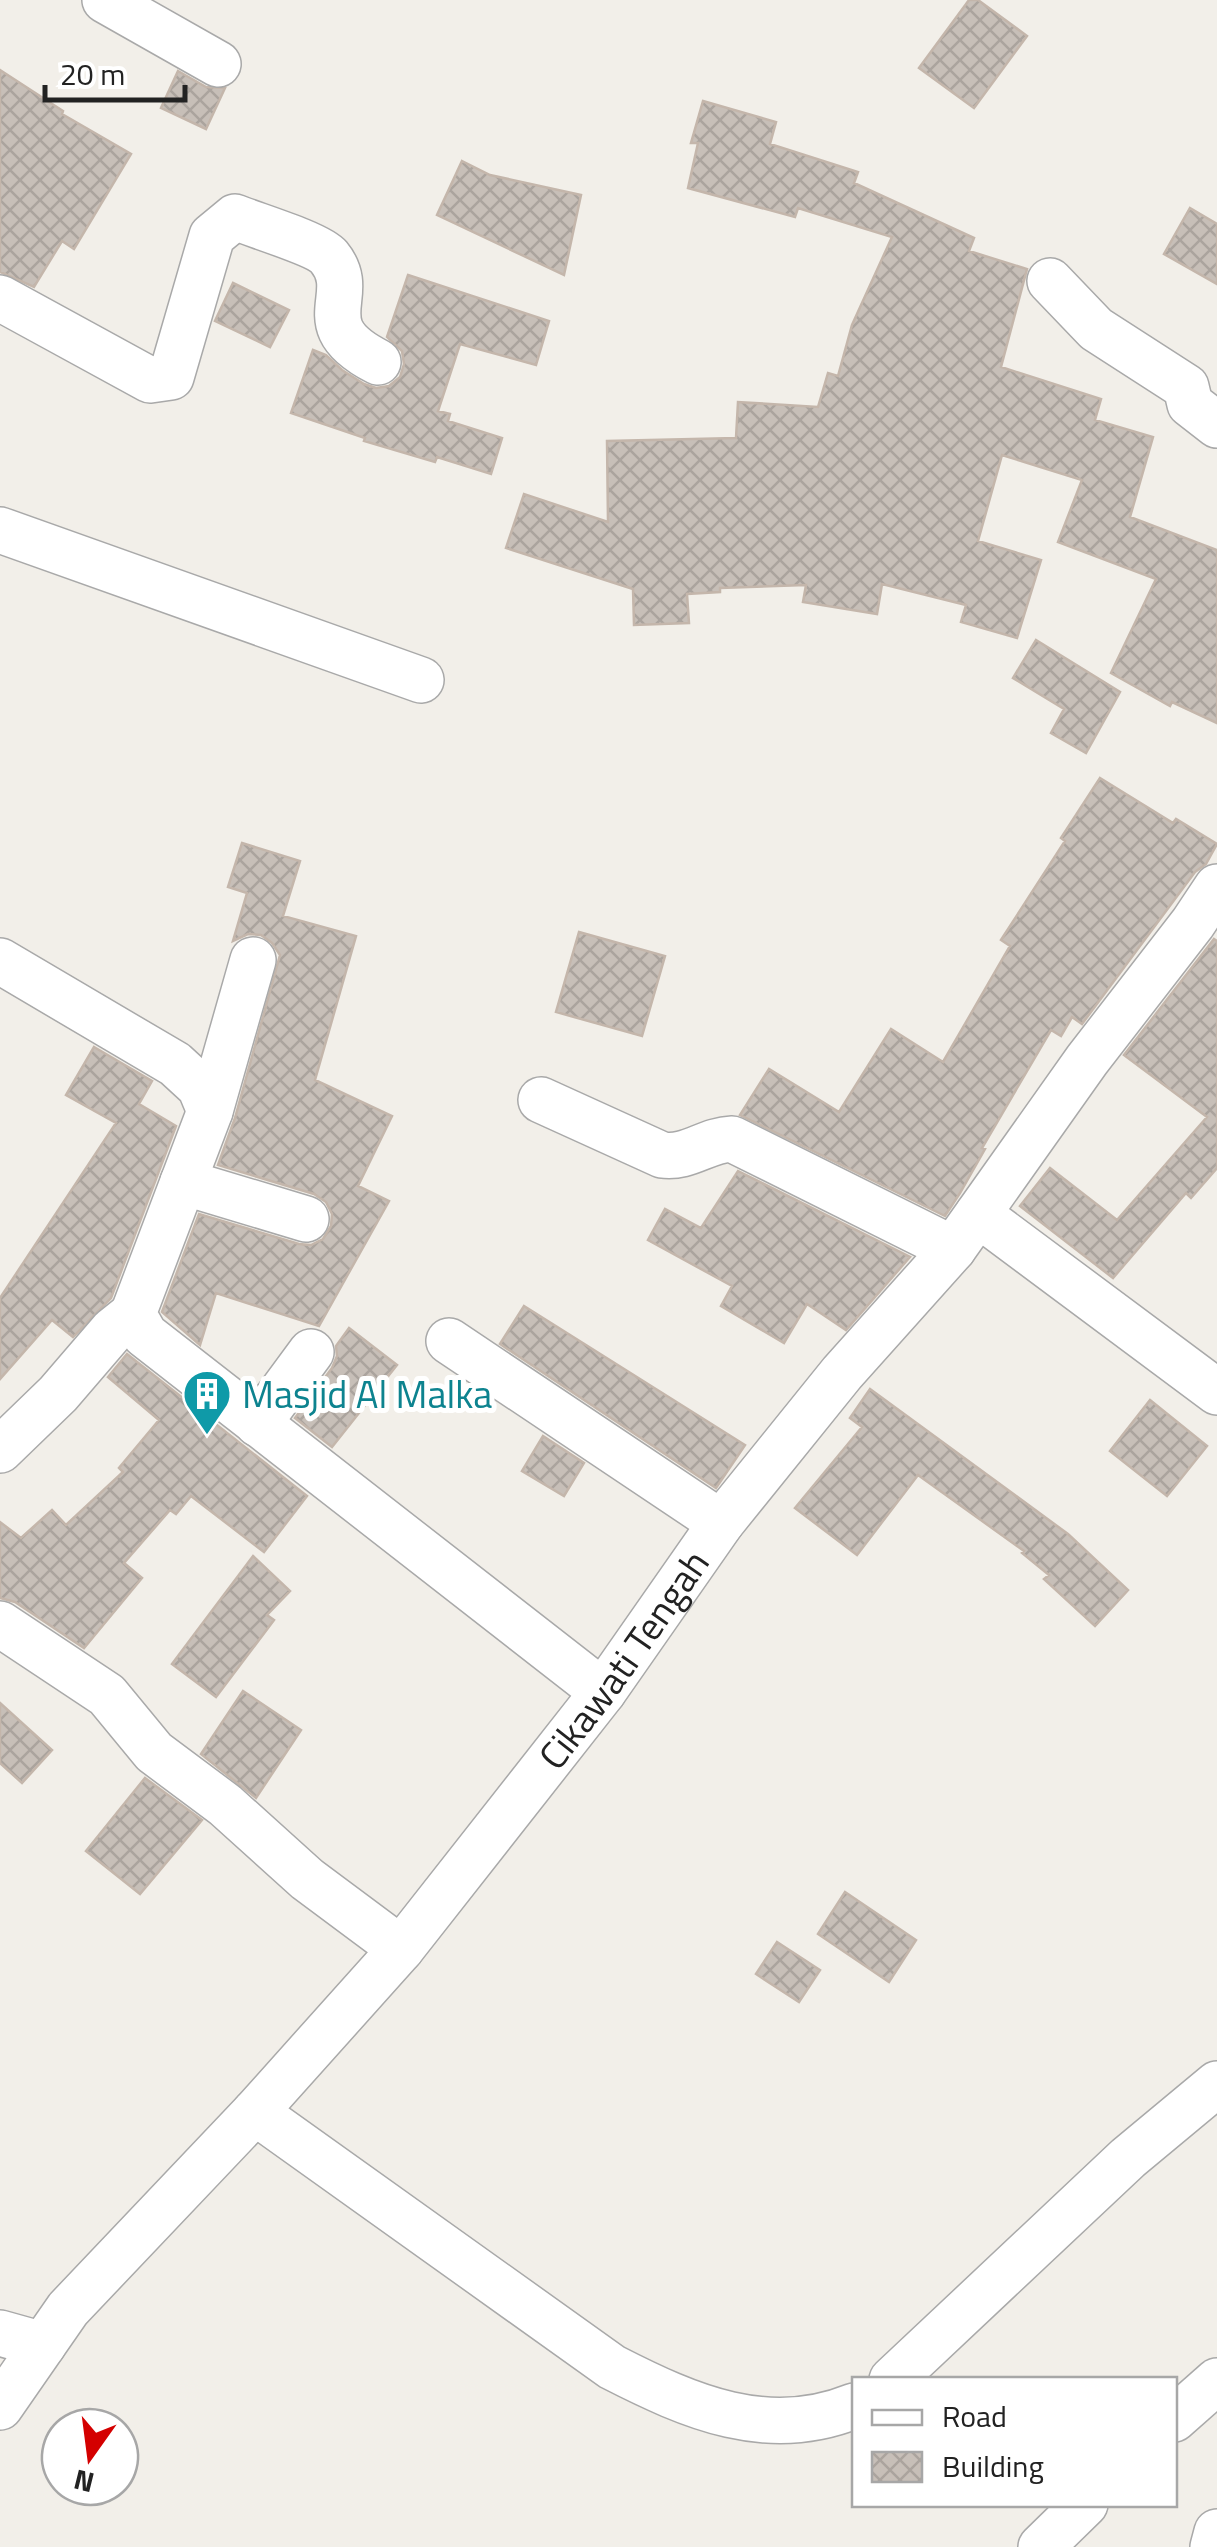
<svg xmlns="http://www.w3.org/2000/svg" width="1217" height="2547" font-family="'Titillium Web',sans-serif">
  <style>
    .building { fill: url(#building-cross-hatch); stroke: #c4b6ab; stroke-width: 2.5 }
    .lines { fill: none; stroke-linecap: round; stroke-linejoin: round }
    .minor-casing { stroke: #a9a9a9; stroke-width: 48 }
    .minor { stroke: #fff; stroke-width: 45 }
    .labels { text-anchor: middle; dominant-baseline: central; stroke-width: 10; stroke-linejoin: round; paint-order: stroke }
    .culture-label { font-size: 38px; fill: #0d838f; stroke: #fff; text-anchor: start }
    .street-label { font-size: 38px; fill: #222; stroke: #fff }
  </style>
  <defs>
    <pattern id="building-cross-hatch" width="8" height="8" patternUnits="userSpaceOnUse" patternTransform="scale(2.5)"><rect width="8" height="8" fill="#c7bfb8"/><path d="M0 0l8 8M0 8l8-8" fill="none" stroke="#aba49e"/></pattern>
  </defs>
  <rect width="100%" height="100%" fill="#f2efe9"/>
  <path class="building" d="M969,0H978L1027,36L974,108L919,68Z
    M0,70L63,111L62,114L131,154L74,249L62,241L34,287L0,272Z
    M178,71L206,87L225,88L206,129L161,108Z
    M703,101L776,122L770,144L858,172L854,183L974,238L969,251L1027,269L1001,367L1101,399L1095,420L1153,437L1130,517L1217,550V723L1172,702L1170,706L1111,673L1156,579L1058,542L1082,480L1002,455L978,541L1041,560L1017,638L961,622L966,605L882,584L877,614L803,602L806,585L720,588V592L687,594L689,623L634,625L633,589L506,548L524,494L608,522L607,441L736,438L738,402L818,407L828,373L838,376L852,325L892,237L798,208L795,217L688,188L698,143H691Z
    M462,161L490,175L581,195L564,275L437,215Z
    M1190,208L1217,224V284L1164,254Z
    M408,275L549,321L536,365L460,344L438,411L450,414L448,421L502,438L491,474L437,457L435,462L364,441L365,438L291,413L313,350L326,355L342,370L364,384L376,388L389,386L400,377L404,364L402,351L387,337Z
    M233,283L289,310L270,347L215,321Z
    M1036,640L1120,692L1086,753L1051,733L1064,709L1013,678Z
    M1100,778L1173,823L1176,819L1217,844L1206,864L1195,872L1082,1024L1072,1017L1061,1036L1051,1030L982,1148L985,1149L960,1193L945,1216L740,1115L769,1069L839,1112L891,1029L943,1062L1010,946L1001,940L1065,841L1061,838Z
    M242,843L300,861L283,916L356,936L315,1080L392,1116L358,1186L389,1201L319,1326L216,1293L200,1345L162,1312L199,1214L299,1244L311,1245L323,1239L331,1226L332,1214L326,1202L314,1194L218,1165L235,1118L280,955L272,943L261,935L248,934L233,941L247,893L228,887Z
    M579,932L665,956L642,1036L556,1012Z
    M1214,939L1217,941V1168L1191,1198L1186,1193L1113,1278L1020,1206L1050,1168L1117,1220L1207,1117L1124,1055Z
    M94,1047L152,1081L139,1104L176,1126L111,1298L73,1337L52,1320L0,1379V1298L116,1123L66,1095Z
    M738,1171L910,1257L846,1330L807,1304L784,1343L721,1306L732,1286L648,1240L665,1209L701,1228Z
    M524,1306L745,1445L716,1488L500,1344Z
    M349,1328L397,1365L332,1447L295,1418L332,1368L337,1356L336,1346Z
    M127,1354L307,1496L264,1552L191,1496L176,1514L170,1510L124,1563L142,1578L84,1648L15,1602L0,1598V1522L21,1538L52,1510L66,1525L123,1472L119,1468L159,1420L108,1377Z
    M870,1389L1068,1534L1128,1590L1095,1626L1044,1579L1049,1575L1022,1553L1024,1551L918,1475L857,1555L795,1508L862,1427L850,1418Z
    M1150,1400L1207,1446L1167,1496L1110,1451Z
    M543,1436L584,1463L564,1496L522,1471Z
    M253,1556L290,1591L267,1615L274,1620L216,1697L172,1664Z
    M243,1691L301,1730L256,1798L201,1754Z
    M0,1703L52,1750L22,1783L0,1763Z
    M145,1778L202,1820L140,1894L86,1851Z
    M845,1892L916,1940L889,1982L818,1934Z
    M777,1942L820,1970L799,2002L756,1974Z"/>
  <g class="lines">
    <g class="minor-casing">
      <g id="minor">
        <path d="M105,0L218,64"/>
        <path d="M1050,281L1096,329L1186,387L1190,404L1217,425"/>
        <path d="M0,298L150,380L171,377L212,236L235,217C254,225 318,244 329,257C361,296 304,324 378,362"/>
        <path d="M0,530L421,680"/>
        <path d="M253,960L210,1111L133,1314L145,1335L603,1692"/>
        <path d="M0,961L175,1064L200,1087L210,1111"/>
        <path d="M541,1100L662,1155C688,1159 706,1140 732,1139L953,1249"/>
        <path d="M183,1182L306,1219"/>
        <path d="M978,1214L1217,1392"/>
        <path d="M449,1341L721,1523"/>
        <path d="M258,1424L311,1352"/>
        <path d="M0,1450L58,1394L113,1330L133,1314"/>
        <path d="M0,1624L107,1695L154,1752L225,1805L307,1879L401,1949"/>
        <path d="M255,2112L612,2367C690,2407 768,2441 854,2406"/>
        <path d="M0,2333L43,2345"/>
        <path d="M892,2380L1128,2158L1217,2084"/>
        <path id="s1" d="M0,2407L68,2309L255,2112L401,1949L603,1692L721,1523L842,1373L953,1249L1087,1060L1193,923L1217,887"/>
        <path d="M1174,2419L1217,2381"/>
        <path d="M1041,2547L1085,2504"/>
        <path d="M1213,2547L1217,2532"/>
      </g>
    </g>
    <use href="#minor" class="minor"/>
  </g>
  <defs>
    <g id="building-pin" transform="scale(2.5)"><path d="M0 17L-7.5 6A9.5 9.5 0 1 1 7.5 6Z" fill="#0f9aa8" stroke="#fff"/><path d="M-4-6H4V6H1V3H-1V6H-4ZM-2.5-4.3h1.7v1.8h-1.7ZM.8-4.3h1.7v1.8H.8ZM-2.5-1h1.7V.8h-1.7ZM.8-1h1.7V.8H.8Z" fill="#fff"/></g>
  </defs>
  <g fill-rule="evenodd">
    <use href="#building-pin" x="207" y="1394"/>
  </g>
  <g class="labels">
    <g class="culture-label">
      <text x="242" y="1394">Masjid Al Malka</text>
    </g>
    <g class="street-label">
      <text stroke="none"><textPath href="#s1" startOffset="975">Cikawati Tengah</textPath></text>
    </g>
  </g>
  <rect x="852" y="2377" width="325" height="130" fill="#ffffff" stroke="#a7a7a7" stroke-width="2.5"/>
  <rect x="872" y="2410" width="50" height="15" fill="#ffffff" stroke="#a7a7a7" stroke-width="2.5"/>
  <text x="942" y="2427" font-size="30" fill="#222222">Road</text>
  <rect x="872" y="2452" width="50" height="30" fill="url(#building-cross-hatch)" stroke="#a7a7a7" stroke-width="2.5"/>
  <text x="942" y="2477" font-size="30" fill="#222222">Building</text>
  <g transform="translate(90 2457) rotate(194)"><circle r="48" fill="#ffffff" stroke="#a7a7a7" stroke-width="2.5"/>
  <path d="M0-8L18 38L0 25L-18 38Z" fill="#d40000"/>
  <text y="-15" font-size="28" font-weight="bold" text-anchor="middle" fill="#222222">N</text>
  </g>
  <path d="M45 85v15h140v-15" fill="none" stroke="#222222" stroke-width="5"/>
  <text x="60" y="85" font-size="30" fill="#222222" stroke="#ffffff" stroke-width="8" paint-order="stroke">20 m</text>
</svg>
